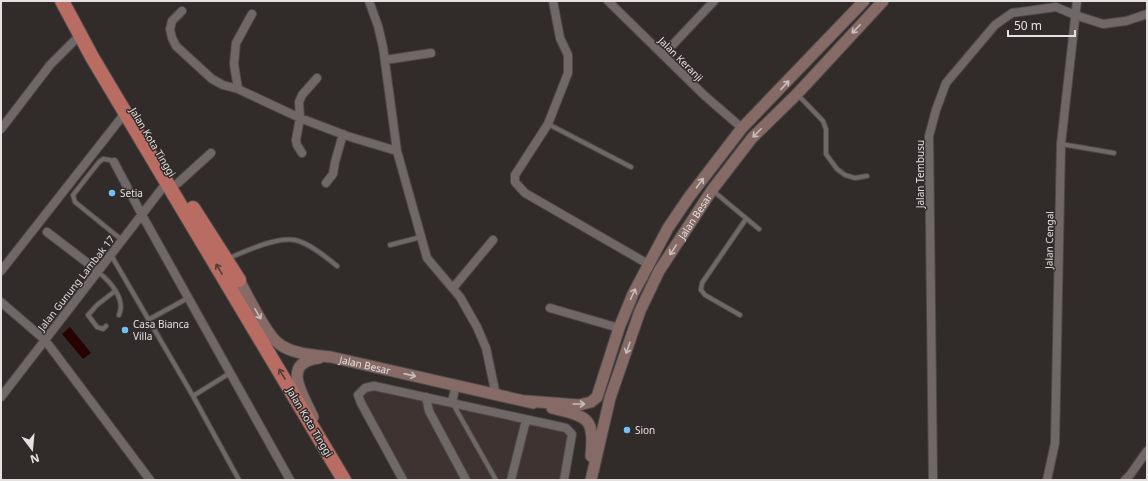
<svg xmlns="http://www.w3.org/2000/svg" width="1148" height="481" font-family="'Noto Sans',sans-serif">
  <style>
    .built { fill: #3f3331 }
    .water { fill: #280201 }
    .lines { fill: none; stroke-linecap: round; stroke-linejoin: round }
    .lane-casing { stroke: #4e4948; stroke-width: 6 }
    .street-casing { stroke: #4e4948; stroke-width: 10 }
    .secondary-casing { stroke: #4e4948; stroke-width: 13 }
    .highway-casing { stroke: #4e4948; stroke-width: 16 }
    .lane { stroke: #6f6867; stroke-width: 4 }
    .street { stroke: #6f6867; stroke-width: 8 }
    .secondary { stroke: #856a66; stroke-width: 11 }
    .highway { stroke: #b96d62; stroke-width: 14 }
    .oneway { stroke: #c8bdbb }
    .oneway2 { stroke: #533c38 }
    .poi-dot { fill: #72c1f5; stroke: #312b2a; stroke-width: 1.5 }
    .labels { text-anchor: middle; dominant-baseline: central; stroke-width: 3; stroke-linejoin: round; paint-order: stroke }
    .street-label { font-size: 10px; fill: #e5e1e0; stroke: #312b2a }
    .poi-label { font-size: 10px; fill: #e5e1e0; stroke: #312b2a; text-anchor: start }
  </style>
  <rect width="100%" height="100%" fill="#312b2a"/>
  <path class="built" d="M362,386L575,434L566,480H398L358,404Z"/>
  <path class="water" d="M70,327L91,353L83,359L62,334Z"/>
  <g class="lines">
    <g class="lane-casing">
      <path id="lane" d="M797,94L823,121L826,129V154L837,169L845,175L855,178L867,176
        M548,124L631,167
        M1061,144L1114,153
        M114,162L110,160L103,159L99,162L73,195L75,202L122,240
        M712,190L759,229
        M390,245L421,237
        M111,255L193,396L239,480
        M229,258C246,251 276,237 295,240C309,243 326,257 337,266
        M98,272C110,281 126,299 119,315
        M740,315L705,295L701,290L702,283L746,219
        M148,320L188,298
        M106,326L103,329L97,327L88,315L97,305L115,291
        M193,396L230,373
        M453,404L496,480"/>
    </g>
    <g class="street-casing">
      <path id="street" d="M369,1L378,26L383,47L397,151L427,258L460,297L477,327L486,348L496,395
        M553,1L560,38L568,55V73L548,124L515,175V182L525,193L648,264
        M608,1L705,96L742,128
        M182,11L172,21L170,29L172,38L176,46L212,79L223,85L238,89
        M252,14L236,43L234,64L238,89L300,118L347,136L397,151
        M663,55L714,1
        M385,60L431,53
        M1,129L50,65L80,35
        M302,153L297,145L296,140L300,118L299,102L302,95L317,78
        M114,162L142,215L290,480
        M178,183L211,153
        M326,183L333,174L335,162L343,134
        M47,232L98,271
        M1,271L125,113
        M453,288L493,240
        M1,302L45,340L150,480
        M550,308L619,328
        M1,397L167,182
        M426,397L429,411L466,480
        M452,402L456,385
        M403,480L361,403L358,395L365,388L374,386L566,428L572,434L564,480
        M511,480L526,420
        M933,480L929,136L936,110L946,83L995,25L1012,13L1056,7L1075,15L1103,24L1126,21L1147,14
        M1047,480L1055,443L1061,144L1077,1
        M1125,480L1130,475L1147,451"/>
    </g>
    <g class="secondary-casing">
      <g id="secondary">
        <path id="s1" d="M239,280C248,296 265,333 278,343C291,354 314,355 331,357L533,403"/>
        <path d="M526,401L579,405L591,402L597,397L619,328L633,294L668,228L689,197L742,128L864,1"/>
        <path d="M552,408C587,417 595,416 591,456"/>
        <path d="M313,417C303,395 280,363 319,358"/>
        <path id="s2" d="M591,480L610,398L640,311L659,271L712,190L752,138L797,94L883,1"/>
      </g>
    </g>
    <g class="highway-casing">
      <path id="highway" d="M62,1L92,57L344,480
        M193,208L239,280"/>
    </g>
    <use href="#lane" class="lane"/>
    <use href="#street" class="street"/>
    <use href="#secondary" class="secondary"/>
    <use href="#highway" class="highway"/>
  </g>
  <defs><path id="oneway-shaft" d="M-6 0H5M1.5-3L5.5 0L1.5 3" fill="none" stroke-width="1.6" stroke-linecap="round" stroke-linejoin="round"/></defs>
  <g class="oneway">
    <use href="#oneway-shaft" transform="translate(856 29) rotate(134)"/>
    <use href="#oneway-shaft" transform="translate(785 85) rotate(-47)"/>
    <use href="#oneway-shaft" transform="translate(757 133) rotate(135)"/>
    <use href="#oneway-shaft" transform="translate(700 183) rotate(-53)"/>
    <use href="#oneway-shaft" transform="translate(673 250) rotate(123)"/>
    <use href="#oneway-shaft" transform="translate(633 294) rotate(-65)"/>
    <use href="#oneway-shaft" transform="translate(258 314) rotate(60)"/>
    <use href="#oneway-shaft" transform="translate(628 348) rotate(109)"/>
    <use href="#oneway-shaft" transform="translate(410 375) rotate(13)"/>
    <use href="#oneway-shaft" transform="translate(579 404)"/>
  </g>
  <g class="oneway2">
    <use href="#oneway-shaft" transform="translate(219 269) rotate(-121)"/>
    <use href="#oneway-shaft" transform="translate(282 374) rotate(-121)"/>
  </g>
  <g class="poi-dot">
    <circle cx="112" cy="193" r="4"/>
    <circle cx="125" cy="330" r="4"/>
    <circle cx="627" cy="430" r="4"/>
  </g>
  <g class="labels">
    <g class="street-label">
      <text transform="translate(681 59) rotate(45)">Jalan Keranji</text>
      <text transform="translate(153 142) rotate(59)">Jalan Kota Tinggi</text>
      <text transform="translate(920 174) rotate(-90)">Jalan Tembusu</text>
      <text stroke="none"><textPath href="#s2" startOffset="286">Jalan Besar</textPath></text>
      <text transform="translate(1049 240) rotate(-89)">Jalan Cengal</text>
      <text transform="translate(76 283) rotate(-52)">Jalan Gunung Lambak 17</text>
      <text stroke="none"><textPath href="#s1" startOffset="165">Jalan Besar</textPath></text>
      <text transform="translate(310 422) rotate(59)">Jalan Kota Tinggi</text>
    </g>
    <g class="poi-label">
      <text x="120" y="193">Setia</text>
      <text x="133" y="324">Casa Bianca<tspan x="133" dy="12">Villa</tspan></text>
      <text x="635" y="430">Sion</text>
    </g>
  </g>
  <rect width="1148" height="481" fill="none" stroke="#e5e1e0" stroke-width="4"/>
  <g transform="translate(32 449) rotate(164)" stroke="#312b2a" stroke-width="3" paint-order="stroke">
  <path d="M0-3L7 15L0 10L-7 15Z" fill="#e5e1e0"/>
  <text y="-6" font-size="11" font-weight="bold" text-anchor="middle" fill="#e5e1e0">N</text>
  </g>
  <path d="M1008 30v6h67v-6" fill="none" stroke="#e5e1e0" stroke-width="2"/>
  <text x="1014" y="30" font-size="12" fill="#e5e1e0" stroke="#312b2a" stroke-width="3" paint-order="stroke">50 m</text>
</svg>
